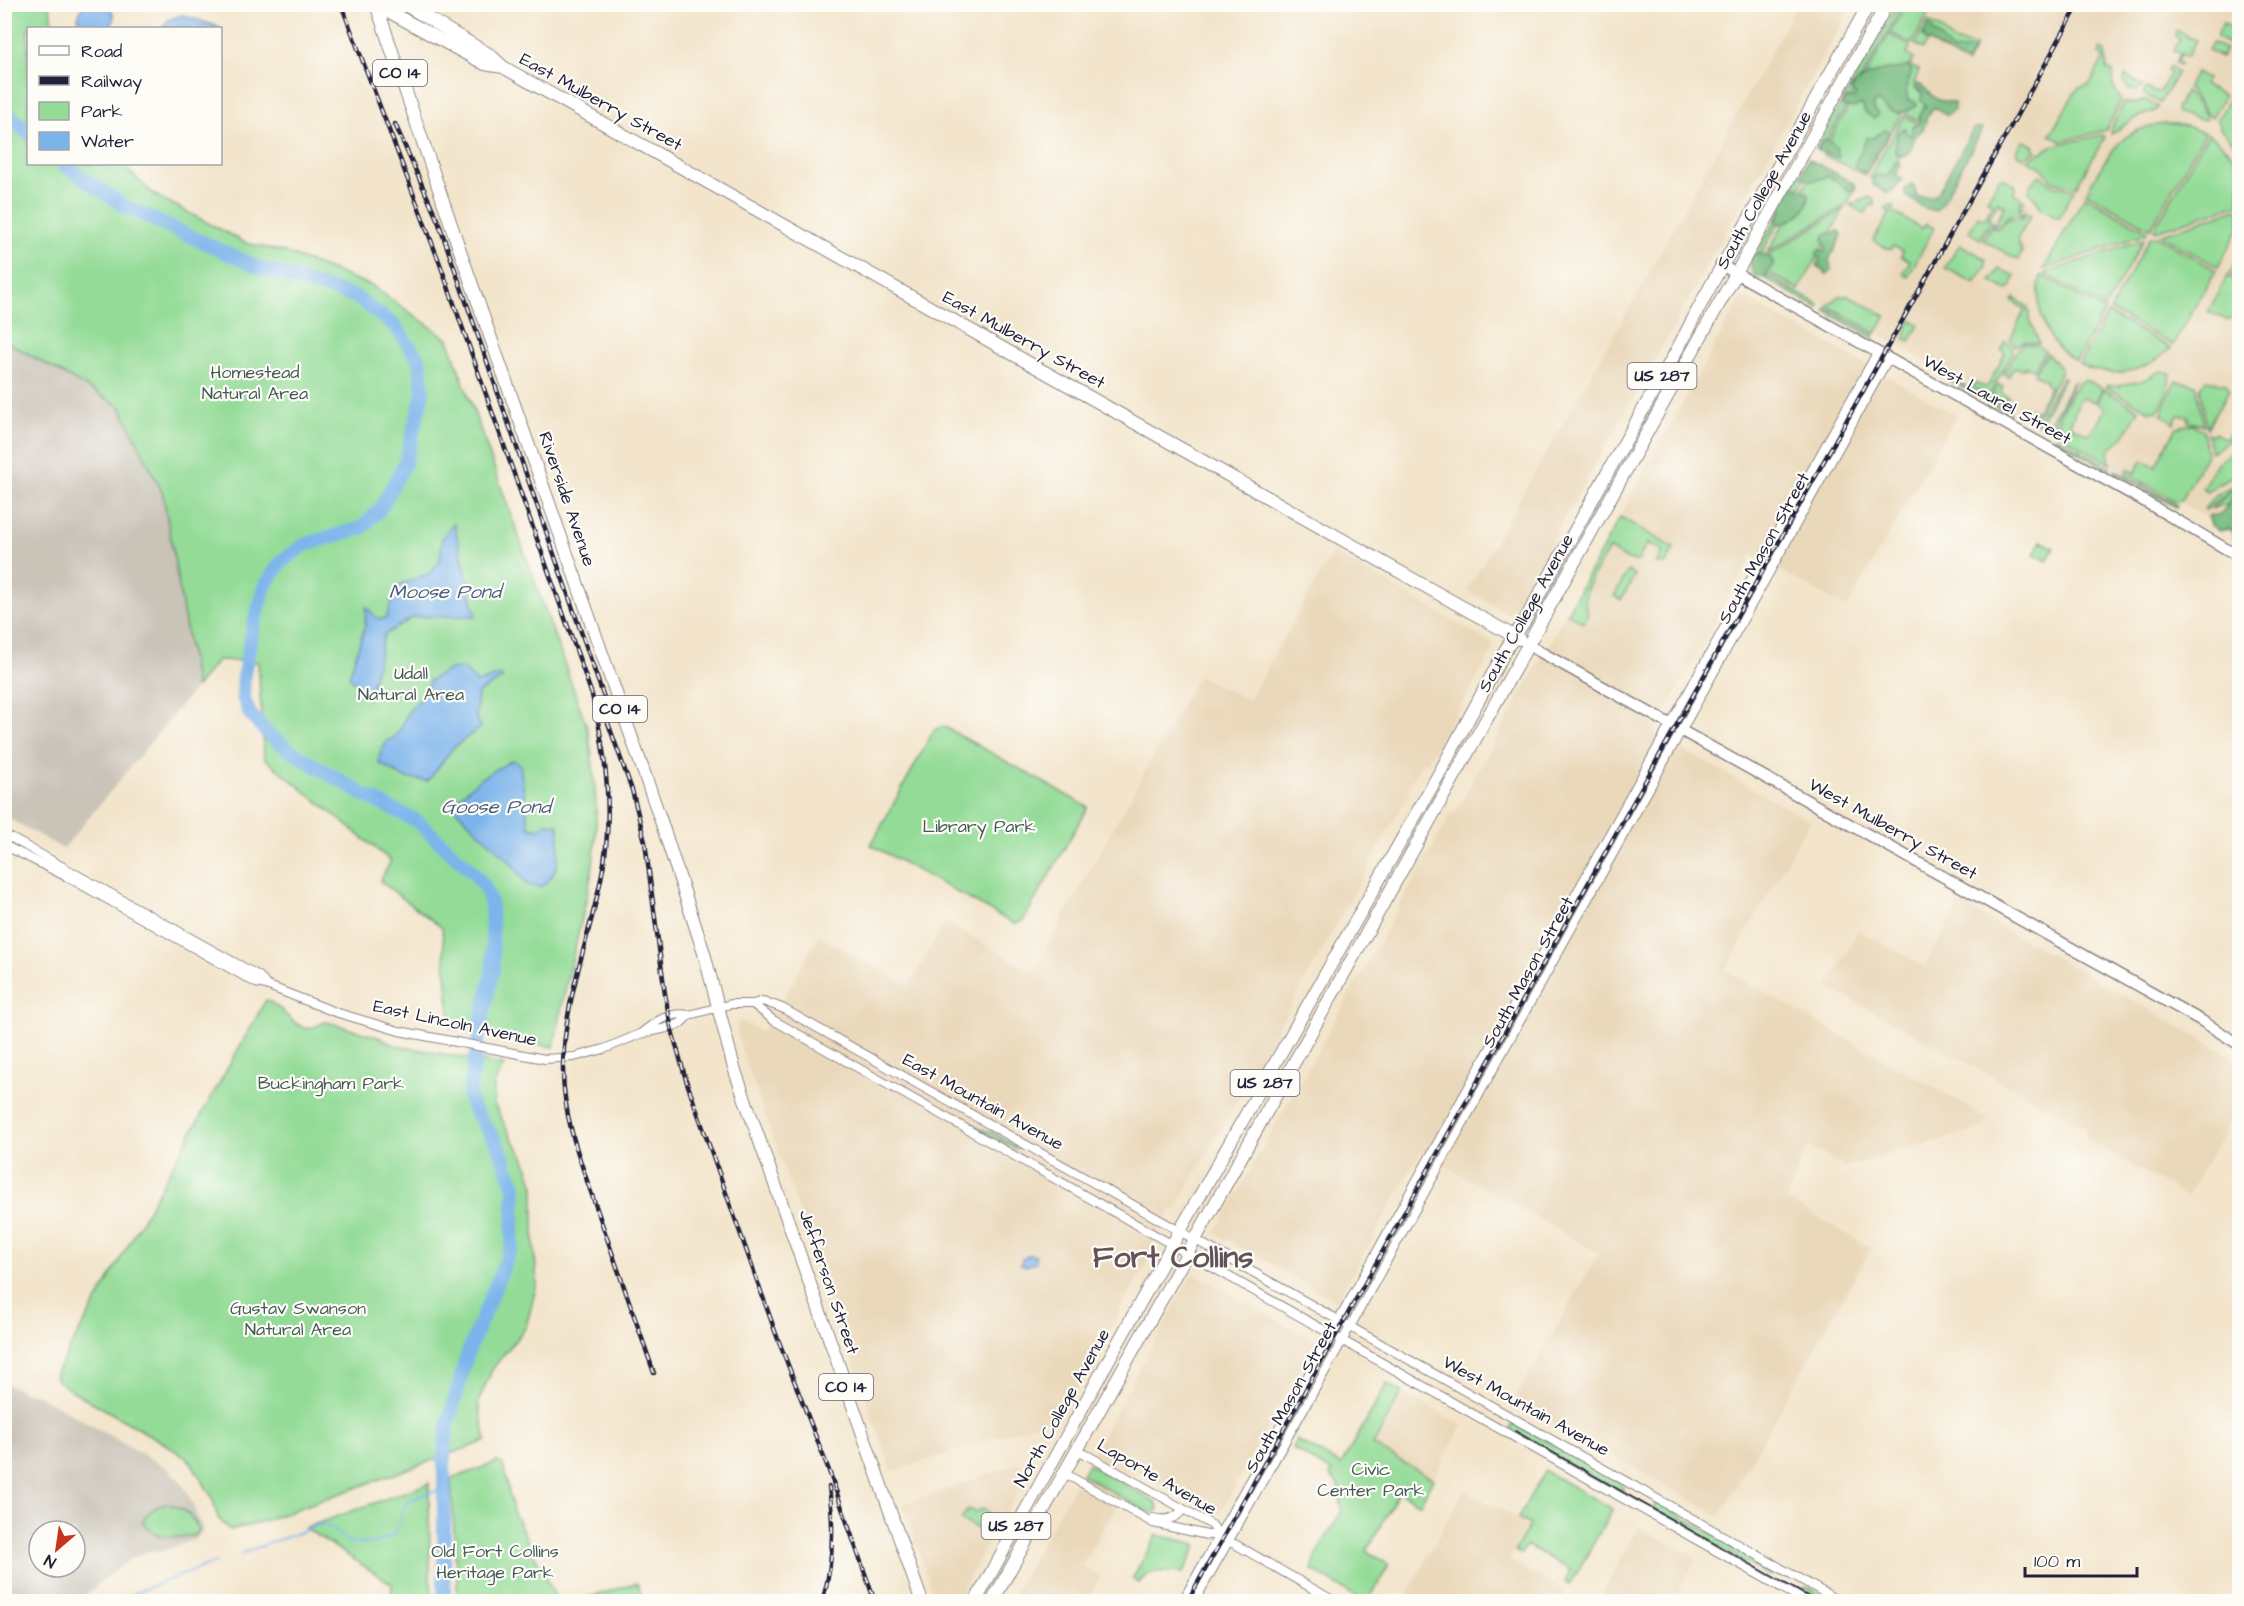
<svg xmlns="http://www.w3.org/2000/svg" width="2244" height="1606" font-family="'Architects Daughter',sans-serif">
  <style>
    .built { fill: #ead8ba }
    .industrial { fill: #cac3b8; fill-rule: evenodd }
    .green { fill: #93db96; stroke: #5a7e68; stroke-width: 1.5 }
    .forest { fill: #76bb7f; stroke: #4c6e5d; stroke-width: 1.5 }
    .water { fill: #7bb4eb; stroke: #4e6b93; stroke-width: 1.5 }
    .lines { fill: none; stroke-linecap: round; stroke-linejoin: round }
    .stream { stroke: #7bb4eb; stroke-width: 2 }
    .river { stroke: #7bb4eb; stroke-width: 14 }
    .minor-casing { stroke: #8a8484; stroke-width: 10 }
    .major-casing { stroke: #8a8484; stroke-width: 13 }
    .highway-casing { stroke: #8a8484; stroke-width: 14 }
    .minor { stroke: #fff; stroke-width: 8 }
    .major { stroke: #fff; stroke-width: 10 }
    .highway { stroke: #fff; stroke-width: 12 }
    .tram { stroke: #22223b; stroke-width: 1.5 }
    .rail-casing { stroke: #22223b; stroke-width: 4.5 }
    .rail { stroke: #fdfcf7; stroke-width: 2; stroke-dasharray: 7; stroke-linecap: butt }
    .labels { text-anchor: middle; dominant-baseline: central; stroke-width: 4.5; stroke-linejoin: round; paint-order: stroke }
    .shield { fill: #fdfcf7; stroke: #646373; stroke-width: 1.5 }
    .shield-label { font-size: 16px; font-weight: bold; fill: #22223b }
    .street-label { font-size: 18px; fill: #22223b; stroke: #fdfcf7 }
    .park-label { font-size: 18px; fill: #445a56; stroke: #fdfcf7 }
    .water-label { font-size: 20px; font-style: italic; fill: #465c81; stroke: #fdfcf7 }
    .town-label { font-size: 30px; font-weight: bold; fill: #62535a; stroke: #fdfcf7 }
  </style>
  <rect width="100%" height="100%" fill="#fdfcf7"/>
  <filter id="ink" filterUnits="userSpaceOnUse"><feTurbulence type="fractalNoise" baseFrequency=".0167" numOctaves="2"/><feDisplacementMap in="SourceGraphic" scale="12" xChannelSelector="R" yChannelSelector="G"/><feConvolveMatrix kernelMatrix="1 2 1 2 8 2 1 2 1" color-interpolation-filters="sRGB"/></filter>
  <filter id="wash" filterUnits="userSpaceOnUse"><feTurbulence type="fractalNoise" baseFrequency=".008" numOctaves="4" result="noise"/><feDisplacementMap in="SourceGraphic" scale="24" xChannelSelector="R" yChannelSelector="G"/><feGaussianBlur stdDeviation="1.35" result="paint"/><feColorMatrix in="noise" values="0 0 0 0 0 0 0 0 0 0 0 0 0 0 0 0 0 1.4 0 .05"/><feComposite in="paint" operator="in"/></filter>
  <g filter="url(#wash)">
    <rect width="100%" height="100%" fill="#f3e5cc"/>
    <path class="built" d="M1797,5H1852L1657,356L1511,613L1509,614L1467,591L1638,293Z
      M1906,5H2239V536L1758,267Z
      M1742,296L1956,415L1847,608L1752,555L1654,733L1810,821L1725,970L1989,1119L1983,1127L1846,1167L1809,1146L1798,1168L1786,1199L1871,1248L1720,1516L1514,1401L1599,1253L1421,1152L1337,1301L1215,1233L1451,814L1455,813Z
      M1333,552L1492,643L1494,649L1427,763L1422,762L1410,784L1409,793L1330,936L1175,1210L1171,1209L1150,1248L1152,1253L1058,1421L1048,1420L892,1472L740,1045L737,1031L738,1021L744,1022L762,1032L794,981L818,935L909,986L945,922L1033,972L1198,676L1249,700Z
      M1960,904L2232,1056L2239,1074V1107L2187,1197L2087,1140L2085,1127L1828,987L1858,930L1924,966Z
      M1193,1273L1315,1341L1220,1513L1215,1514L1137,1470L1082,1566L1100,1576L1086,1601L1009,1602Z
      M1402,1392L1463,1425L1433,1479L1372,1445Z
      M1018,1464L1026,1476L956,1601H936L902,1505Z
      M1464,1490L1529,1525L1509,1560L1566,1592L1560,1601L1403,1602Z
      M1639,1527L1697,1558L1673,1601H1598Z"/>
    <path class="industrial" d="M5,341L120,406L163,494L196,687L63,849L5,816Z
      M4,1382L23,1392L38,1395L167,1468L177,1477L187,1491L203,1530L196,1539L162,1551L145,1552L130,1559L78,1601H5ZM39,1531H75V1567H39Z"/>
    <path class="green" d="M5,4L50,5L52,28H28V164H121L155,195L246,243L284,252L372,286L448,339L588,730C596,777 600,828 591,876C580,933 563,989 554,1047L451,1027L442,928L380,881L391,861L264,758L258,662L218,660L196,687L163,494L120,406L5,341Z
      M1897,5H1903L1820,152L1816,148Z
      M1906,5L1932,6L1912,44L1890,32Z
      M1928,21L1940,28L1953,41L1976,46L1967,64L1928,41L1923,49L1915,44Z
      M2223,23L2239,32V50L2216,37Z
      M2176,30L2196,40L2187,57L2181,54L2178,61L2181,63L2180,65L2175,63L2180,54L2173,50L2180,39L2175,36Z
      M1889,34L1909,45L1910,47L1907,54L1914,59L1900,84L1903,111L1865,175L1822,154Z
      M2212,43L2226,49L2221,57L2208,50Z
      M2101,49L2105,52L2107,69L2113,72V86L2121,101L2106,130L2062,141L2050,135L2074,94L2079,88L2089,85L2104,58L2099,54Z
      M2170,66L2178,72L2160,103L2145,95L2144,92L2146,88L2156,93L2160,92L2170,73L2167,71Z
      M1912,67L1919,70L1915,81V88L1924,94L1926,102L1918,121L1906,114L1909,108L1906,106L1904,82Z
      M2196,72L2207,78L2204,85L2224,96L2212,118C2202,111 2197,97 2187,88Z
      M2125,75L2143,86C2140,92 2133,91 2128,89L2124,82Z
      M2185,91L2192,97L2207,117L2205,120L2177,113L2176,107L2179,105Z
      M2229,99L2239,105V148L2220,128V124L2217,121Z
      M2146,100L2158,107L2155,111L2137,117L2111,134V128L2124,103H2135Z
      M1904,116L1917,123L1890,174C1885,179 1874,180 1869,177Z
      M2175,124L2186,126L2205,133L2151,228H2149L2086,193C2109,153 2123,122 2175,124Z
      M2208,134C2241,154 2240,169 2239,204L2156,231L2154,230Z
      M2102,135L2105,137L2076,187L2052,181L2042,168L2028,160L2052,146Z
      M2025,141L2034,146L2033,149L2037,151L2024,158L2016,153L2022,142Z
      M1808,161L1813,164L1755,265L1751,263Z
      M1816,166L1856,188L1846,205L1768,252Z
      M2040,175L2053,185L2074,190L2059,218L2041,208L2035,198L2029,192L2030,185Z
      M2003,178L2015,185L2014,193L2025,201L2024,203L2020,202V206L2024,207L2019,208L2021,213L2026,211L2023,215H2010L1998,226H1993L2005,206L1998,202L1988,219L1993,222L1992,225L1989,224L1980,239L1969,232L1978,216L1984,219L1993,203L1987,200L1999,179Z
      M2085,196L2147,231L2146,234L2044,269Z
      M1870,197L1875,200V206L1871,204L1865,214L1850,205Z
      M1891,206H1895L1893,212L1922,229L1926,224L1934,228L1908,277L1903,274L1910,261L1901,256L1903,251L1893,246L1890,250L1873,241L1890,213L1885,209Z
      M2239,208V227L2218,267L2160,235Z
      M1844,209L1799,290L1758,267L1764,257Z
      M2029,214L2031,215L2017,240L2019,243L2018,246L2022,248L2020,251L2022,252L2018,260L1983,240L1990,227L1998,229L2008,219L2022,218Z
      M2156,236L2216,270L2173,345L2110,310L2150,237Z
      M2144,239L2105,308L2045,274V273Z
      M1961,245L1986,259V267L1975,283L1945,268L1955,251Z
      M2239,256H2240L2239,280L2229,274Z
      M1756,269L1820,305L1818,308L1754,272Z
      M1999,269L2015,276L2011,287L2007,290L1991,281Z
      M2041,275L2105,311L2076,361C2045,344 2033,308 2041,275Z
      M2227,276L2239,283L2240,313L2227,320L2208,312Z
      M1840,295L1842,297L1848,295L1886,316L1876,333L1828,306Z
      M2014,298L2027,306L2031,322L2039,343L2024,341L2015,346L2010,340L2025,309L2012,301Z
      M1826,308L1875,335L1873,338L1825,311Z
      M2108,313L2171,348C2145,373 2112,380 2079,364Z
      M1911,320L1919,325L1910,341L1905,339L1906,330Z
      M2005,341L2012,347L2013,352L1989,396L1972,387L1975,383L1985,387L1988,386L2005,353L2001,350Z
      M2024,343L2036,345L2045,351L2034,370L2026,366L2024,369L2014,368L2008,377L2004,374L2018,349Z
      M2047,353L2061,369L2060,373L2036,417L2030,419L2020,414L2024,407L2036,412L2050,387L2045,383L2046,381L2034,374Z
      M2161,371L2171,373L2166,396L2157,412L2153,410L2151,412L2106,387L2107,385L2119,387V385L2142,381Z
      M2062,377H2064L2063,380L2039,424L2036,423Z
      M1950,378L2011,412L2009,414L1949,381Z
      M2085,380L2103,388L2095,402L2082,398L2080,399L2070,425L2087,434C2096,428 2101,418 2105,408L2097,403L2104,389L2139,410L2124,436L2110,449L2108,455L2111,464L2063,437C2049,421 2069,398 2078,383Z
      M2205,380L2226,384L2229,390L2207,428L2200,389Z
      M2075,381L2056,417L2055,427L2049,424L2072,384Z
      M2176,381L2196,385L2204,425L2188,422L2189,417L2178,415L2174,423L2161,414C2167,404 2170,387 2176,381Z
      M1998,385L2003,387L2001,392L2009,398H2006L2003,404L1991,398Z
      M2236,421L2239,423V434L2211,452L2207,433L2214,435L2215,433L2226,439Z
      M2193,424L2203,431L2207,453L2182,499L2176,501L2126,473L2128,469L2135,473L2141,462L2145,461L2155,466L2177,427Z
      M2056,437L2110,467L2109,470L2054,439Z
      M2239,446V473L2219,483L2207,492L2202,489L2217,463Z
      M2115,470L2177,505L2176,507L2114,472Z
      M2238,484L2206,510L2204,509L2217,494Z
      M2239,485V505H2223L2211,509Z
      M1620,517L1674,548L1666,564L1656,563L1663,551L1648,543L1642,552L1639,561L1628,560L1609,549C1597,569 1578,592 1588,614L1584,623L1567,613Z
      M2041,541L2054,548L2047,561L2034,554Z
      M1628,571L1635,575L1621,600L1614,596Z
      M943,726L1088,807L1023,921L1014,924L871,845L934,730Z
      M266,1000C282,1006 290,1024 305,1028C315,1030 319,1022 327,1022L381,1038L394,1045L504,1065L494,1084V1104L511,1137L524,1156L534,1186V1241L537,1284L526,1327L493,1368L478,1402L486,1441L255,1524L230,1530L218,1518L212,1497L191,1462L167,1445L67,1388L57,1380L55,1375Z
      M1387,1384L1402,1392L1373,1445L1433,1479L1420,1504L1399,1492L1367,1551L1388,1564V1567L1370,1598L1360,1599L1312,1570L1318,1551L1342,1511C1339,1497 1343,1485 1330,1476L1332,1472L1293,1449L1297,1440L1341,1465Z
      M1514,1423L1622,1483L1623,1490L1618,1491L1512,1432L1511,1427Z
      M497,1462L503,1464L513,1511L557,1601H458L451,1479Z
      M1088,1464L1156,1502L1158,1509L1153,1513L1147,1512L1082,1475Z
      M1545,1471L1613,1509L1570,1585L1565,1582L1570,1570L1527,1545L1521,1554L1515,1551L1530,1525L1518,1518Z
      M429,1483L430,1577L433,1601H391L392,1584L305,1528Z
      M1657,1503L1773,1567V1574L1769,1576L1656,1512L1654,1507Z
      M168,1504C183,1507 193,1516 199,1530L195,1535C175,1539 155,1541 143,1522C146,1512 158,1505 168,1504Z
      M968,1509L975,1512L983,1509L989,1513L978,1529L961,1520Z
      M1157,1535L1193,1543L1196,1545V1548L1183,1573C1165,1572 1150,1567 1139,1583L1132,1579Z
      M637,1583L644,1601H577Z
      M1805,1587H1808L1834,1601H1814L1802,1594Z"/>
    <path class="forest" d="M1929,25L1932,27L1933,32C1945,39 1944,46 1953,51L1973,49L1967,62L1965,63L1925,39L1923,36Z
      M1908,66L1911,69L1912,72L1906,88L1908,100L1914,101L1917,104C1914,109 1911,109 1904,112C1891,116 1887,108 1877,101L1873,106L1878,115L1874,119L1865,112L1862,104L1853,108L1841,106C1844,100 1847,97 1854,98L1856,95L1851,91C1853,82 1873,73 1883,70C1891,67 1900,71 1908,66Z
      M1914,83C1925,84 1930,97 1939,100C1944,102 1948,100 1954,103V110L1947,115L1934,107L1927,116L1924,128L1915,137L1910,151L1903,157L1895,153L1897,133L1905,128L1906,132L1911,136L1912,127L1919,124L1920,114L1926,106L1920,100L1923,94L1922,91L1915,87Z
      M1974,128H1983L1941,205L1936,211L1924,208L1905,195V189L1911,184L1914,186L1917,197H1932L1937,194Z
      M1885,130L1889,132C1886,142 1880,146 1875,155C1872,162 1870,168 1865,173L1854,166L1867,137L1872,138Z
      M1827,139L1837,148L1839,158L1825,153L1817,147Z
      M1808,159L1850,181L1855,185L1854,189L1850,191C1841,187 1836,179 1827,176C1816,180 1811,185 1801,174Z
      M1897,160L1901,165L1896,174L1902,180L1894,190L1887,193L1872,184V178L1875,175L1887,176Z
      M1790,187C1795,185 1806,191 1809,194C1809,212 1794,221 1778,224L1776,220L1782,211V201Z
      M1840,231L1842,235L1829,260L1832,271L1827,275L1817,265L1820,258L1816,254L1819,250L1825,251L1826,247L1823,240L1825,235Z
      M1761,253L1770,257L1774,263L1765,276L1759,278L1752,273L1750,258L1752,255Z
      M2238,496L2240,497L2239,544L2233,538L2232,531L2229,529L2219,531L2211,525L2208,517L2210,515C2222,518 2227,506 2231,497Z
      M957,1116L980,1129L995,1133L1019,1148L1015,1149L998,1139L991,1138L956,1118Z"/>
    <path class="water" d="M84,4L110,6L114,17L111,27L82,28L78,17Z
      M182,15L217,26L219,28H162L168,20Z
      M454,523L476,616L414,617L384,635L369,698L349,676L365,626L366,607L378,619L386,618L397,586L430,573L440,561L442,538Z
      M464,668L477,683L500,675L503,678L478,693L476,718L481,727L453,748L428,781L405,778L379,763L380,753L388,740L392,739L400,730L408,712L423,696L430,680L450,669Z
      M512,760L520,764L529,827L539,829L546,823L559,825C558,849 563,872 541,887L527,885L512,864L455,809L456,800L481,778Z
      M1030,1255L1036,1256V1262L1027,1266L1021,1265L1022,1259Z"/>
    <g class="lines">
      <path class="stream" d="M240,1554L317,1526L327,1525L350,1543H376L394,1534L406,1503L422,1495L444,1489
        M120,1602L134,1593L216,1562"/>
      <path class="river" d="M4,109L28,133
        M63,164L124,206L262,269L356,297L395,326L420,361L423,394L405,463L381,508L362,528L306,544L282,561L266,584L253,627L244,674L243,697L250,714L268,734L291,751L366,796L417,821L474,873L486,888L491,905L493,968L480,1030L469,1095L472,1107L497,1143L515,1187L512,1246L468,1352L447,1428L444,1456V1602"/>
    </g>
  </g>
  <g filter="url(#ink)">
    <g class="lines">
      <g class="minor-casing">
        <path id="minor" d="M4,834L259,976L266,985
          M4,845L71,879L256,983L266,985L335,1012L399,1031L545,1059L574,1057L604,1049L640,1034L671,1027L681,1023L689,1015L731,1004H753L763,1001L782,1008L1841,1602
          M753,1004L773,1020L1807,1602
          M640,1034C655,1022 669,1011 689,1015
          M1078,1450L1212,1525L1219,1535L1336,1602
          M1064,1473L1153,1523L1207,1535H1219
          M1153,1518C1165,1521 1176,1520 1183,1509
          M1182,1602L1877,353
          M1194,1602L1336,1352L1888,359"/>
      </g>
      <g class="major-casing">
        <path id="major" d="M1721,265L2142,500L2240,557
          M1528,645L2202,1021L2240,1045"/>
      </g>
      <g class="highway-casing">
        <path id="highway" d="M375,4L485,64L503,67
          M376,4L458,245L660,818L704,953L734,1068L922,1602
          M404,4L490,55L503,67L1519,639
          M975,1602L1172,1245L1440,772L1506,649L1524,622C1573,534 1622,446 1672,359C1692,323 1709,285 1731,251L1869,4
          M992,1602L1887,4"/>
      </g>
      <use href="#minor" class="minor"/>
      <use href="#major" class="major"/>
      <use href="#highway" class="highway"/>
      <path class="tram" d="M1515,1431L1818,1602"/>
      <g class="rail-casing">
        <path id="rail" d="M341,4L440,264L592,695C607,755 614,818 601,879C588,942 563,1005 563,1070C563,1121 584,1171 600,1218C618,1270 636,1321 654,1373
          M395,124L438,221L610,715
          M603,709L632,790L645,842L665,994L671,1027L686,1080L776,1334L828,1468L875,1602
          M822,1602C834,1564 834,1525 829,1487
          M1187,1602L2079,4"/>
      </g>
      <use href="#rail" class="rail"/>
    </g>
  </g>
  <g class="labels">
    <g class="shield">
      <rect x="373" y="60" width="54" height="26" rx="4.5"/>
      <rect x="1627.5" y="363" width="69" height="26" rx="4.5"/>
      <rect x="593" y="696" width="54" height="26" rx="4.5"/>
      <rect x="1230.5" y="1070" width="69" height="26" rx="4.5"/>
      <rect x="819" y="1374" width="54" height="26" rx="4.5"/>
      <rect x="981.5" y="1513" width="69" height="26" rx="4.5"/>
    </g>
    <g class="shield-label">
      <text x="400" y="73">CO 14</text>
      <text x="1662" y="376">US 287</text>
      <text x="620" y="709">CO 14</text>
      <text x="1265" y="1083">US 287</text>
      <text x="846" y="1387">CO 14</text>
      <text x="1016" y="1526">US 287</text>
    </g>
    <g class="street-label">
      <text transform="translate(601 102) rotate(29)">East Mulberry Street</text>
      <text transform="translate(1764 190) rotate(-61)">South College Avenue</text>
      <text transform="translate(1024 340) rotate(29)">East Mulberry Street</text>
      <text transform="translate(1997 400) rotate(29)">West Laurel Street</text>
      <text transform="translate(567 499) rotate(71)">Riverside Avenue</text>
      <text transform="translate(1764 548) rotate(-61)">South Mason Street</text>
      <text transform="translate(1526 613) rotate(-61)">South College Avenue</text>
      <text transform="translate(1893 829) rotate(29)">West Mulberry Street</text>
      <text transform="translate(1528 972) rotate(-61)">South Mason Street</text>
      <text transform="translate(455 1023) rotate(12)">East Lincoln Avenue</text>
      <text transform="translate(983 1102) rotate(29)">East Mountain Avenue</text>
      <text transform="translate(829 1282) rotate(71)">Jefferson Street</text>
      <text transform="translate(1291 1397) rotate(-61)">South Mason Street</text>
      <text transform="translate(1526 1406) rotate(29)">West Mountain Avenue</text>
      <text transform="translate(1062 1408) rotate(-61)">North College Avenue</text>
      <text transform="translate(1157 1477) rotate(30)">Laporte Avenue</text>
    </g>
    <g class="park-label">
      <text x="255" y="372">Homestead<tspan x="255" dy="21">Natural Area</tspan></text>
      <text x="411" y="673">Udall<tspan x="411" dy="21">Natural Area</tspan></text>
      <text x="979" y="826">Library Park</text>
      <text x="331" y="1083">Buckingham Park</text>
      <text x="298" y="1308">Gustav Swanson<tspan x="298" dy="21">Natural Area</tspan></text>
      <text x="1371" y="1469">Civic<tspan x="1371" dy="21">Center Park</tspan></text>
      <text x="495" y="1551">Old Fort Collins<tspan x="495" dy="21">Heritage Park</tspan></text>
    </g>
    <g class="water-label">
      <text x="445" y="592">Moose Pond</text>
      <text x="496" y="807">Goose Pond</text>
    </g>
    <g class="town-label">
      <text x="1173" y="1258">Fort Collins</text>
    </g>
  </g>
  <rect width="2244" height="1606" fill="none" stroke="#fdfcf7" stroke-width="24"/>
  <rect x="27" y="27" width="195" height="138" fill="#fdfcf7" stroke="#a5a5ac" stroke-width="1.5"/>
  <rect x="39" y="46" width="30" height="9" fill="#ffffff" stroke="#a5a5ac" stroke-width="1.5"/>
  <text x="81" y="57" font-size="18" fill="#22223b">Road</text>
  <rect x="39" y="76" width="30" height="9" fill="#22223b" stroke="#a5a5ac" stroke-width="1.5"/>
  <text x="81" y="87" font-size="18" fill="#22223b">Railway</text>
  <rect x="39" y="102" width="30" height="18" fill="#93db96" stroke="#a5a5ac" stroke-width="1.5"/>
  <text x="81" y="117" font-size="18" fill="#22223b">Park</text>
  <rect x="39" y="132" width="30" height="18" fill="#7bb4eb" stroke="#a5a5ac" stroke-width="1.5"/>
  <text x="81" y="147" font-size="18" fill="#22223b">Water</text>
  <g transform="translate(57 1549) rotate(209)"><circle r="28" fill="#fdfcf7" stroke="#a5a5ac" stroke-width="1.5"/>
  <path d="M0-4.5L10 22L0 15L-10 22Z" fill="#c8321e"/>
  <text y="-9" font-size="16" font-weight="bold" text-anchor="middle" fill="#22223b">N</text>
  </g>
  <path d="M2025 1567v9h112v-9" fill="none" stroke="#22223b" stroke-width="3"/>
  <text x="2034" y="1567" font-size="18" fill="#22223b" stroke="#fdfcf7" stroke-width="4.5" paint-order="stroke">100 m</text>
</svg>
